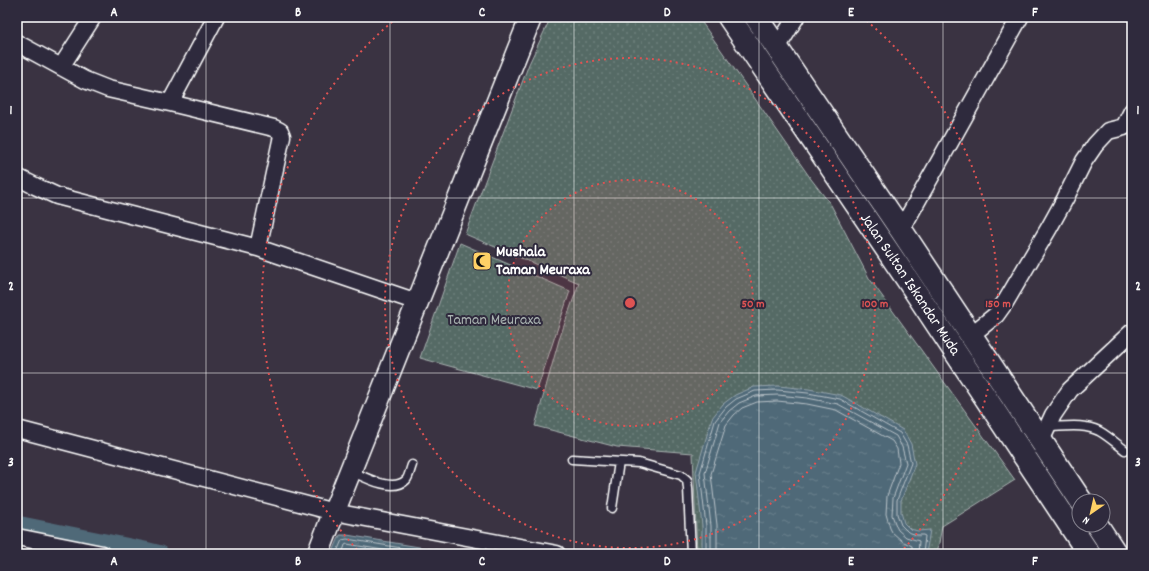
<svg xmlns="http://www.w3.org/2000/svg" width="1149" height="571" font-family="Dekko,sans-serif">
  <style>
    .green { fill: url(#green-dots); stroke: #aab4b2 }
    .water { fill: url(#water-ripples); stroke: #96a5ae }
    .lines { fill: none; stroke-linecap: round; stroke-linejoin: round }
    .shore { stroke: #b9c3c9; stroke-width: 1 }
    .canal { stroke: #506978; stroke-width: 17 }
    .service-casing { stroke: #fff; stroke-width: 11 }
    .minor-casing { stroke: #fff; stroke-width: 19 }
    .tertiary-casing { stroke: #fff; stroke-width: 24 }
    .trunk-casing { stroke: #fff; stroke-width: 25 }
    .service { stroke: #2f2a3d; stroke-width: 8 }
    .minor { stroke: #2f2a3d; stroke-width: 16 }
    .tertiary { stroke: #2f2a3d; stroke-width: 21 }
    .trunk { stroke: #2f2a3d; stroke-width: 22 }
    .grid { fill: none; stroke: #fff; stroke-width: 1; stroke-opacity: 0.55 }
    .ring { fill: none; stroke: #de5353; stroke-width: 2; stroke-dasharray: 2 4 }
    .labels { text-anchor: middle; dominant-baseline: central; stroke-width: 4; stroke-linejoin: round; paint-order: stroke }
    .poi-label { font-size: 16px; font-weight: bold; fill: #fff; stroke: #2f2a3d; text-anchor: start }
    .street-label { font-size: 16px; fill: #fff; stroke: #2f2a3d }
    .park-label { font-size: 16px; fill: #aab4b2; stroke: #2f2a3d }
    .centre { fill: #de5353; stroke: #2f2a3d; stroke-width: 2 }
    .ring-label { font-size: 12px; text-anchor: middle; font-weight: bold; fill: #de5353; stroke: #2f2a3d; stroke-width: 4; stroke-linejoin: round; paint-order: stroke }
    .neatline { fill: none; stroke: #fff; stroke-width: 1.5 }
    .grid-label { font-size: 13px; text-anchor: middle; font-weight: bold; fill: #fff }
  </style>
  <defs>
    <pattern id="green-dots" width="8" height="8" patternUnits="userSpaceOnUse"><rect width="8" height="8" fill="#546a65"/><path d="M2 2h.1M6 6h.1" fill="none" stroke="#6e807c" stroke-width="1.8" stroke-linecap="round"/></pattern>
    <pattern id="water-ripples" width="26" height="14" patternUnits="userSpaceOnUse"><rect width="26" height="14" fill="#506978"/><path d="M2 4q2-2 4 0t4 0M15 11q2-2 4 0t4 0" fill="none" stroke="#6a808c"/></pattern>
  </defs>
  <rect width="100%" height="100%" fill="#3a3342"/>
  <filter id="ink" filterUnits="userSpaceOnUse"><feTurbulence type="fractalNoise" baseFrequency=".025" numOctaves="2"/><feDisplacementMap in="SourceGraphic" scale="8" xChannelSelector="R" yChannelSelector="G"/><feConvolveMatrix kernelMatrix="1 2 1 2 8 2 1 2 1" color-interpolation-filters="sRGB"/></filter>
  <g filter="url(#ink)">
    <path class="green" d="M551,17H698L811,179L831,205L869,278L1015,480L942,526L937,554H697L693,453L617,447L535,426L559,340L579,283L465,234L529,64Z
      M460,243L570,291L537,390L420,358Z"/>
    <path class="water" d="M778,386L809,389L841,395L903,430L911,444L915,464L901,501V512L904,523L910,529L918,531L930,530L926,554H702V526L696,472L712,418L723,404L735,395L754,387Z
      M340,535H347L461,554H332Z"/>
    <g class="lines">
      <path class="shore" d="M336,554L342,540L347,539L437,554
        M342,554L345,545L347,544L407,554
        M706,554V526L700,473L715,421L726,407L736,399L755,391L778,390L808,393L840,399L900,433L907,445L911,463L897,500V514L901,525L908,532L917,535H923L925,536L923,554
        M711,554V526L705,473L720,422L729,411L739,403L756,396L778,395L807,398L838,404L896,436L902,447L906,463L893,498L892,515L896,526L898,530L906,537L919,541L918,554
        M717,554V525L711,474L726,425L734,415L742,408L757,402L777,401L807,404L836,410L892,441L897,449L899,463L887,496L886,514L890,528L892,532L902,541L912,546V554"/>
      <path class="canal" d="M17,524L145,550L161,554"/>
      <g class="service-casing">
        <path id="service" d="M1046,427C1064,427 1083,423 1099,431C1108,436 1117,444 1125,450
          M572,459L639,463L681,475L687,480L688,488L691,554
          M351,471C364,477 393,493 406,480C409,477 410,470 412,465
          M612,508L619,462"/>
      </g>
      <g class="minor-casing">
        <path id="minor" d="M17,43L85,80L108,89L170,103L274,128L280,131L282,136L258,248
          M777,48L796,17
          M61,67L93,17
          M170,103L216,17
          M17,177L35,186L57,196L258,248L417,302
          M901,230L1020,17
          M971,335L996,315L1006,301L1049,228L1065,199L1084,161L1095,145L1108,131L1124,127L1132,111
          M17,429L334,512L557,554
          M1041,441L1053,415L1070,390L1132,332
          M17,537L102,554"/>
      </g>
      <g class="tertiary-casing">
        <path id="tertiary" d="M318,554L334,512L531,17"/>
      </g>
      <g class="trunk-casing">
        <g id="trunk">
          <path id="s1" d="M729,17L907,279L1089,554"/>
          <path d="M756,17L901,230L1081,501"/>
          <path d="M1097,525L1116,554"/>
        </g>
      </g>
      <use href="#service" class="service"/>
      <use href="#minor" class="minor"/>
      <use href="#tertiary" class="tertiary"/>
      <use href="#trunk" class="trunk"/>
    </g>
  </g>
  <path class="grid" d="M206,17V554M390,17V554M574,17V554M759,17V554M943,17V554M17,198H1132M17,373H1132"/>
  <circle cx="630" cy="303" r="123" fill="#de5353" fill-opacity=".12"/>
  <g class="ring">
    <circle cx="630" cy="303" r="123"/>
    <circle cx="630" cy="303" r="245"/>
    <path d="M361 554A368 368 0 0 1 398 17M862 17A368 368 0 0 1 899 554"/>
  </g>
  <defs>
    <g id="mosque-square" transform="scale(1)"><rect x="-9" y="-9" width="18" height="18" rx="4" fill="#ffd166" stroke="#2f2a3d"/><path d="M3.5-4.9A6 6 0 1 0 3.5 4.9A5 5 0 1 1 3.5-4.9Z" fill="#111"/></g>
  </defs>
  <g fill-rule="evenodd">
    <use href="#mosque-square" x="482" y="261"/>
  </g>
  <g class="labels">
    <g class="poi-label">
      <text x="496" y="252">Mushala<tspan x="496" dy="18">Taman Meuraxa</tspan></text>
    </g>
    <g class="street-label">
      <text stroke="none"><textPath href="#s1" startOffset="323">Jalan Sultan Iskandar Muda</textPath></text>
    </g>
    <g class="park-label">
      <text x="494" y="320">Taman Meuraxa</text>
    </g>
  </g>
  <circle cx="630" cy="303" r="6" class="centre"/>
  <g class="ring-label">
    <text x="753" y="307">50 m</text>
    <text x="875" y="307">100 m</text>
    <text x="998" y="307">150 m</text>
  </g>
  <rect width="1149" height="571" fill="none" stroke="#2f2a3d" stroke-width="44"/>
  <g transform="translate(1091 513) rotate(214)"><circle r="19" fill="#2f2a3d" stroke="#827f8b"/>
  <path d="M0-3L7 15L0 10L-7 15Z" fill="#ffd166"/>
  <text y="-6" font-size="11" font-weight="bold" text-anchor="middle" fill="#ffffff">N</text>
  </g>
  <rect x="22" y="22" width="1105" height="527" class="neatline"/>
  <g class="grid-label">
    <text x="114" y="16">A</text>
    <text x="298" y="16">B</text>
    <text x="482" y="16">C</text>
    <text x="667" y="16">D</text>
    <text x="851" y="16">E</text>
    <text x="1035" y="16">F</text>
    <text x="11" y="114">1</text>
    <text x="1138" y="114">1</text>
    <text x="11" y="290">2</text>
    <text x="1138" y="290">2</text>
    <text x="11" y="466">3</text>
    <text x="1138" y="466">3</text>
    <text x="114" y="565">A</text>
    <text x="298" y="565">B</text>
    <text x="482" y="565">C</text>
    <text x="667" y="565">D</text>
    <text x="851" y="565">E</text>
    <text x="1035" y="565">F</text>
  </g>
</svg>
